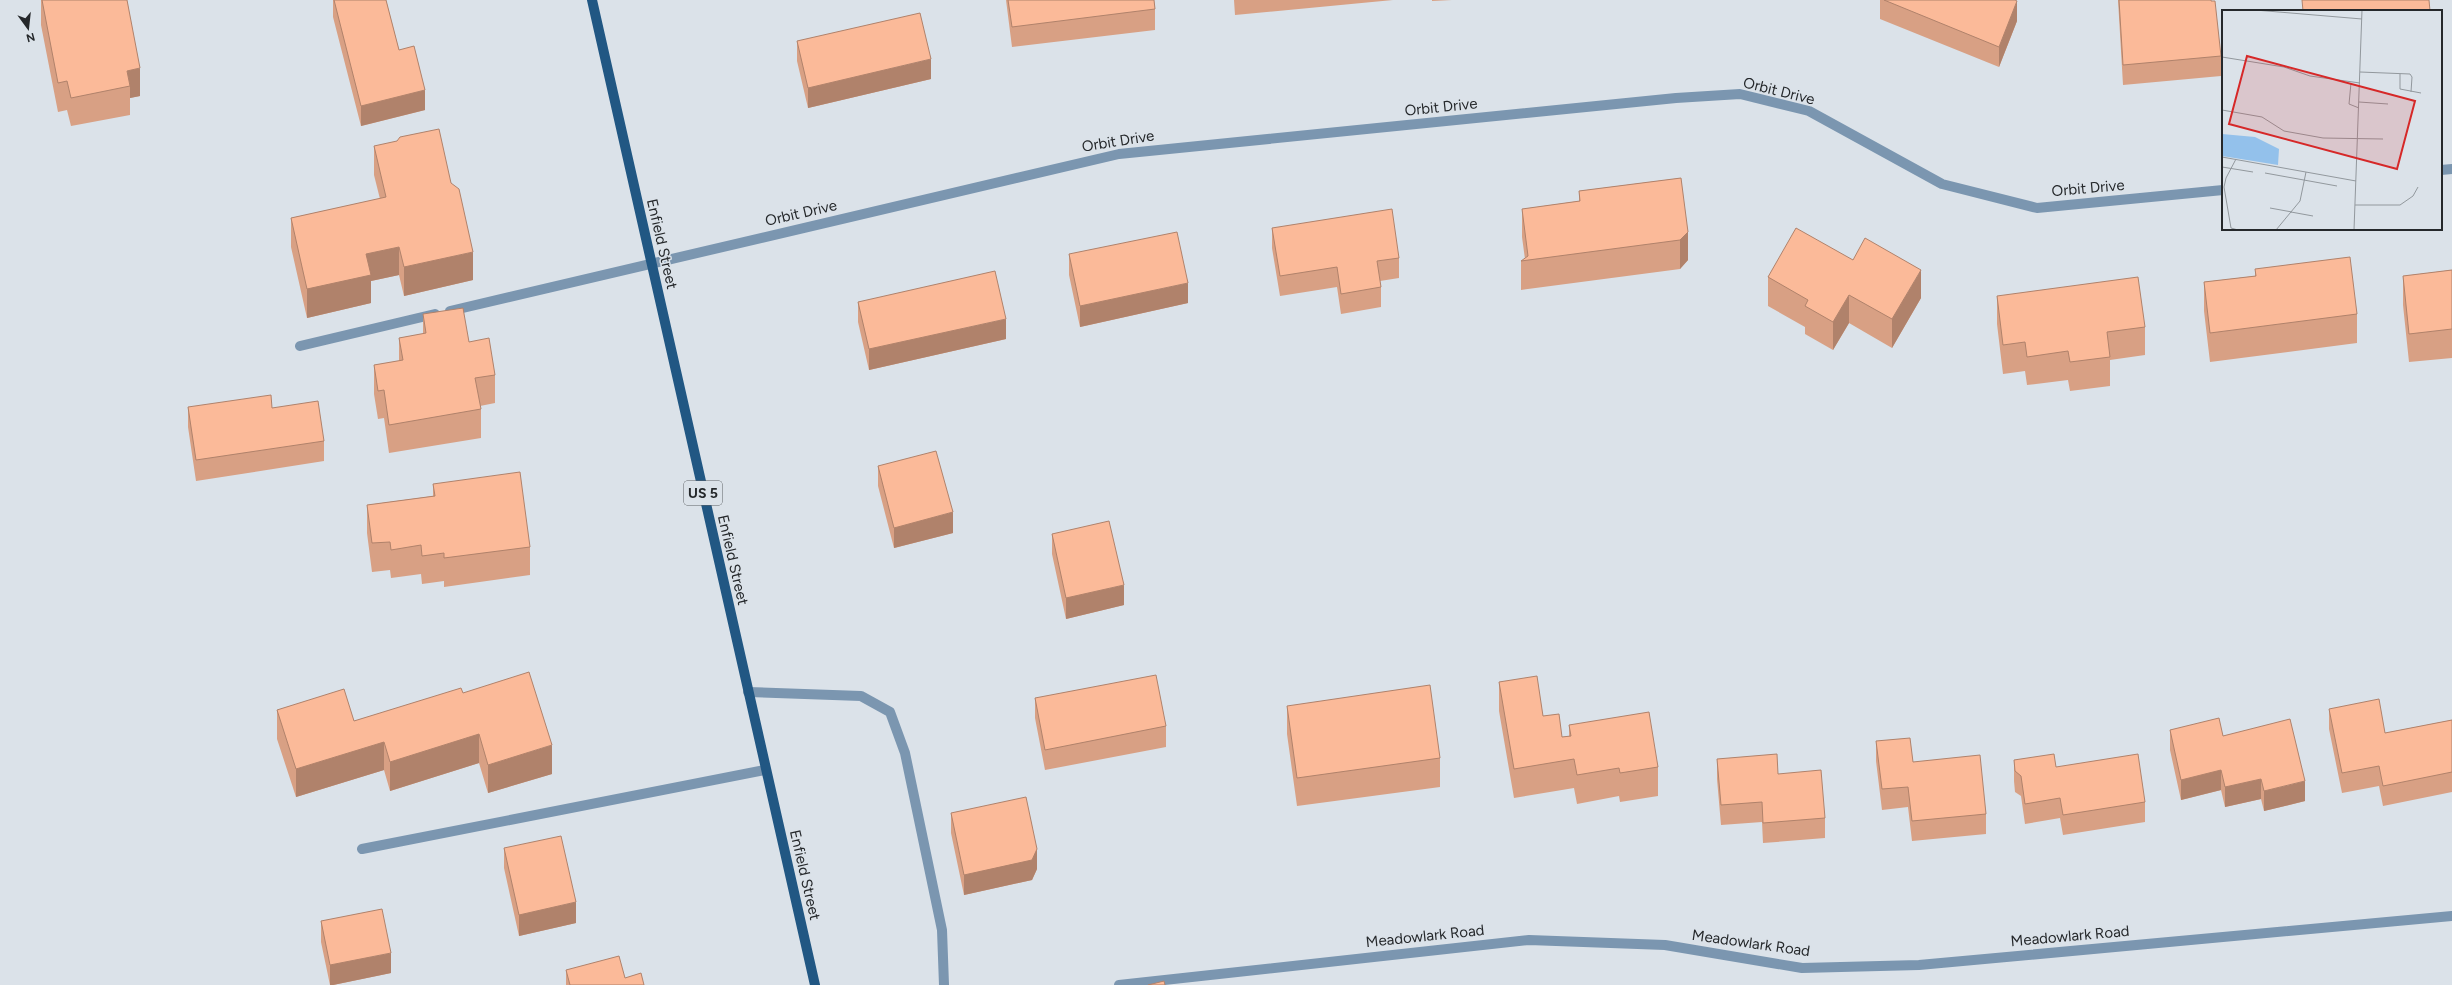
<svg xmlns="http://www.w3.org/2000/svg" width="2452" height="985" font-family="Figtree,sans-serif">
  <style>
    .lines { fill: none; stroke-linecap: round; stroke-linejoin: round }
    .minor { stroke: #7b96b0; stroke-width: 10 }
    .major { stroke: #215783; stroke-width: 10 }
    .wall { fill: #d8a084 }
    .shaded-wall { fill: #b0826b }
    .building { fill: #fbba99; stroke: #b0826b }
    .labels { text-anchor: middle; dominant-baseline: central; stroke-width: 3; stroke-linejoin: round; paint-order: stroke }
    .shield { fill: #dbe2e9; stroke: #5c6064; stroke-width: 1 }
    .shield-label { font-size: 14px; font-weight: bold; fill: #25282b }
    .street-label { font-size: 15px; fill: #25282b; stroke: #dbe2e9 }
    .inset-road { fill: none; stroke: #92989d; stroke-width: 1 }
    .view { fill: #d62828; fill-opacity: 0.15; stroke: #d62828; stroke-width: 2 }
    .inset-edge { fill: none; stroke: #25282b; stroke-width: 2 }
  </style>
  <rect width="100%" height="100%" fill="#dbe2e9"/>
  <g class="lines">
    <path class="minor" d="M2441,170L2452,169
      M450,311L1119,154L1676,98L1740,94L1809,111L1942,184L2037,208L2223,190
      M300,346L435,314
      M748,692L861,696L890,712L905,753L942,930L944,985
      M362,849L765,770
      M1119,985L1529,940L1665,945L1802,968L1919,965L2452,916"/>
    <path class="major" d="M592,0L815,985"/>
  </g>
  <path class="wall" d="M41,0H127L140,96L130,98V115L71,126L67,110L58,112L41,25Z
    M333,0H386L399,50L425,110L361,126L333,17Z
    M1006,0H1154L1155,9V30L1012,47Z
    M1234,0H1393L1235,15Z
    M1432,0H1452L1432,1Z
    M1880,0H2015L2017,21L1999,67L1880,19Z
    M2118,0H2211L2221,56V76L2123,85Z
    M797,41L931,79L808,108L797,61Z
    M374,146L473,280L404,296L399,275L371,281V303L307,318L291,247V218L380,199L374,175Z
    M1681,178L1688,260L1680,269L1521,290V261L1525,259L1522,237V209L1579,201V191Z
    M1272,228L1399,258V278L1380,281L1381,287V307L1341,314L1337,287L1280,296L1272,248Z
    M1069,254L1188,303L1080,327L1069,275Z
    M2255,269L2357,314V343L2210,362L2204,311V282L2255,276Z
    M2452,270V358L2409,362L2403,305V276Z
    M1768,277L1921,298L1892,348L1849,323L1833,350L1805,334V327L1768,306Z
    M1997,296L2145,327V355L2110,360V386L2070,391L2068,380L2027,385L2025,371L2003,374L1997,324Z
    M858,302L1006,339L869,370L858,322Z
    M423,314L469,342L495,375V403L480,406L481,409V438L389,453L384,418L378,419L374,394V365L399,361V338L423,334Z
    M188,407L272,408L324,441V461L196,481L188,427Z
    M878,466L953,533L894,548L878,486Z
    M433,484L530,547V575L444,587V581L422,584L421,574L391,578L390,570L372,572L367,533V505L433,496Z
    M1052,534L1124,605L1066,619L1052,554Z
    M1499,682L1543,716L1562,737L1569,736V725L1658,767V796L1620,802L1619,796L1577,804L1574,788L1514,798L1499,711Z
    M463,693L552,774L488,793L479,763L390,791L384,770L296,797L277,739V710L354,721Z
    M1035,698L1166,726V747L1045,770L1035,718Z
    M1287,706L1440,758V787L1297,806L1287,734Z
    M2329,709L2385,733L2452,720V792L2383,806L2379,786L2342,793L2329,729Z
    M2170,730L2305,801L2264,811L2261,799L2225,807L2221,790L2181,800L2170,750Z
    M1876,741L1913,762L1986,814V834L1912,841L1908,807L1882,810L1876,761Z
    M1717,759L1778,774L1825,818V838L1763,843L1762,822L1721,825L1717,779Z
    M2014,760L2056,767L2145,802V822L2063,835L2060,818L2025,824L2021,796L2015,792L2014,781Z
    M951,813L1037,869L1032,880L964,895L951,833Z
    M504,848L576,923L519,936L504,868Z
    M321,921L391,973L333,985H330L321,942Z
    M566,970L625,978L644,985H566Z"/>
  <path class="shaded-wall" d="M2017,1V21L1999,67V47Z
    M931,59V79L808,108V88Z
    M140,68V96L130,98V86L127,71Z
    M425,90V110L361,126V106Z
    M1688,232V260L1680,269V240Z
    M399,247V275L371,281V303L307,318V289L366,254Z
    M473,252V280L404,296V267Z
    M1921,270V298L1892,348V319Z
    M1188,283V303L1080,327V306Z
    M1849,295V323L1833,350V322Z
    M1006,319V339L869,370V349Z
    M953,512V533L894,548V528Z
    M1124,585V605L1066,619V598Z
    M479,734V763L390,791V762Z
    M384,742V770L296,797V769Z
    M552,745V774L488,793V765Z
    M2221,770V790L2181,800V780Z
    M2261,779V799L2225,807V787Z
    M2305,781V801L2264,811V791Z
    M1037,849V869L1032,880L964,895V875Z
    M576,902V923L519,936V915Z
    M391,953V973L333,985H330V965Z"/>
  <path class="building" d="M42,0H127L140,68L127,71L130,86L71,98L67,81L58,83Z
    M334,0H386L399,50L414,46L425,90L361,106Z
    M1008,0H1154L1155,9L1012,27Z
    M1884,0H2015L2017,1L1999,47Z
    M2119,0H2211V1H2215L2221,56L2123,65Z
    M2302,0H2429L2430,11H2303Z
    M920,13L931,59L808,88L797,41Z
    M439,129L451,183L459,189L473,252L404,267L399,247L366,254L371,275L307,289L291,218L386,197L374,146L397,141L400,137Z
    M1681,178L1688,232L1680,240L1521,261L1528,256L1522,209L1580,201L1579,191Z
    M1392,209L1399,258L1377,261L1381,287L1341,294L1337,267L1280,276L1272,228Z
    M1796,228L1853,260L1865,238L1921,270L1892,319L1849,295L1833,322L1805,306L1808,300L1768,277Z
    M1177,232L1188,283L1080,306L1069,254Z
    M2350,257L2357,314L2210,333L2204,282L2256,276L2255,269Z
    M2452,270V329L2409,334L2403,276Z
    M995,271L1006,319L869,349L858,302Z
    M2138,277L2145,327L2107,332L2110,357L2070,362L2068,351L2027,357L2025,342L2003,345L1997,296Z
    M463,308L469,342L489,338L495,375L475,378L481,409L389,425L384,390L378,391L374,365L403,360L399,338L426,333L423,314Z
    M271,395L272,408L318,401L324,441L196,460L188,407Z
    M936,451L953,512L894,528L878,466Z
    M520,472L530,547L444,558V553L422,556L421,545L391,550L390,542L372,543L367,505L435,496L433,484Z
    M1109,521L1124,585L1066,598L1052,534Z
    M529,672L552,745L488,765L479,734L390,762L384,742L296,769L277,710L344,689L354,721L461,688L463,693Z
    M1156,675L1166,726L1045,750L1035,698Z
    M1537,676L1543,716L1559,714L1562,737L1571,736L1569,725L1649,712L1658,767L1620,773L1619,768L1577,775L1574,759L1514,769L1499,682Z
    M1430,685L1440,758L1297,778L1287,706Z
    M2379,699L2385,733L2452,720V772L2383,786L2379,766L2342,773L2329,709Z
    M2219,718L2223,736L2290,719L2305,781L2264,791L2261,779L2225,787L2221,770L2181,780L2170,730Z
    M1910,738L1913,762L1980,755L1986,814L1912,821L1908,787L1882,789L1876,741Z
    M1777,754L1778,774L1821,770L1825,818L1763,823L1762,802L1721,805L1717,759Z
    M2054,754L2056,767L2138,754L2145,802L2063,815L2060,798L2025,804L2021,776L2015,771L2014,760Z
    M1026,797L1037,849L1032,860L964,875L951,813Z
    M561,836L576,902L519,915L504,848Z
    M382,909L391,953L330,965L321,921Z
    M619,956L625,978L641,973L644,985H570L566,970Z
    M1164,981L1165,985H1148Z"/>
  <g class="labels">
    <rect class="shield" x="684" y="481" width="38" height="24" rx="3"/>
    <g class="shield-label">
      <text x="703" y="493">US 5</text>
    </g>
    <g class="street-label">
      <text transform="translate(1779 91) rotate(14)">Orbit Drive</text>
      <text transform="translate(1441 107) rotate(-6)">Orbit Drive</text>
      <text transform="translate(1118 141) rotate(-9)">Orbit Drive</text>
      <text transform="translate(2088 188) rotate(-5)">Orbit Drive</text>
      <text transform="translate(801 213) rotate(-13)">Orbit Drive</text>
      <text transform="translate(662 244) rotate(77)">Enfield Street</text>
      <text transform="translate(733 560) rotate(77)">Enfield Street</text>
      <text transform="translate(805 875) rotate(77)">Enfield Street</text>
      <text transform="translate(1425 936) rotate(-6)">Meadowlark Road</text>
      <text transform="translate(2070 936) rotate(-5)">Meadowlark Road</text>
      <text transform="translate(1751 943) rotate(8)">Meadowlark Road</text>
    </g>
  </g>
  <g transform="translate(2222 10)">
    <rect width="220" height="220" fill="#dbe2e9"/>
    <path d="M0,124L33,127L57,139L56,155L0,146Z" fill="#93c1eb"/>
    <path class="inset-road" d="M33,0L140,9M0,47L62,57L88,66L138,73M138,62L188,64L190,67L189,82M178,64V79L199,83M129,73L127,94L137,98M137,92L166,94M0,100L40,107L62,121L101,128L161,129M0,147L134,171M14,149L4,168L2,177L9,218L16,220M0,157L31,162M43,163L115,176M133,195H178L191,186L196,177M48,198L70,202M69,202L91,206M54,220L78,191L84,162M132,220L140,0"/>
    <path class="view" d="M25,46L193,91L175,159L7,114Z"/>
    <rect width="220" height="220" class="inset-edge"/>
  </g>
  <g transform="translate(28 28) rotate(165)" stroke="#dbe2e9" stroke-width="3" paint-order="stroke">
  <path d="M0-3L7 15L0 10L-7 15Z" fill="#25282b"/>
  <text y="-6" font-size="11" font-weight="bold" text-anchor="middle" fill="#25282b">N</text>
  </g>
</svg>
